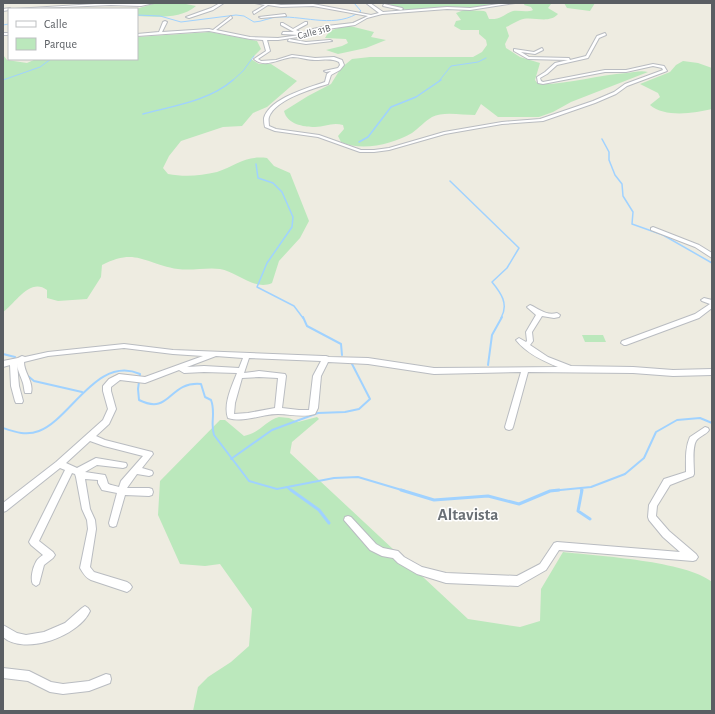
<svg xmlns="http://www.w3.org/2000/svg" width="715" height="714" font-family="'Alegreya Sans',sans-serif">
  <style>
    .green { fill: #bbe8bc }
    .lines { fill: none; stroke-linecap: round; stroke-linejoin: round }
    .stream-far3 { stroke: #a0d2ff; stroke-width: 1 }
    .stream-far2 { stroke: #a0d2ff; stroke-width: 1.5 }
    .stream-far1 { stroke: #a0d2ff; stroke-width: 2 }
    .stream { stroke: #a0d2ff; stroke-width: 3 }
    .minor-casing { stroke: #b9bcc1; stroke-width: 2 }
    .minor { fill: #fff; fill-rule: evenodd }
    .labels { text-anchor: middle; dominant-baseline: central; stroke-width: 3; stroke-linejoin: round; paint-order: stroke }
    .far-street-label { font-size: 10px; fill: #5a5e63; stroke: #fff }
    .near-quarter-label { font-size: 17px; font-weight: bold; fill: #6a7076; stroke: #fff }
  </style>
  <rect width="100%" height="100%" fill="#eeece1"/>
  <path class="green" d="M156,3H181L196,6C181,19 157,17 137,16L136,9Z
    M390,3L509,4L466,10L484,11L486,12L489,19C501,20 504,14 513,11C520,10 526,13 533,10L531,7L524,5L525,3H549L551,4L548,8L558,14C548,25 532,15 520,20C515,22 511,25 506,27L509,36L505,44L506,48L520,57L540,63L535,80L538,84C567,85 597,75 627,73C633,72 642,70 648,72L571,102L553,112L539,117H498L481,104L475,115C462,115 443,111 432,117C425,121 419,128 412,133C393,144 362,152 341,142L338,136L344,129L343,125C332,122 325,127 315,127C303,127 287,124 284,111L308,96L331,84L341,68L352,59L370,57H473L482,52L487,45L486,40L479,34V30H461L454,26L456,21L461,20L456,13L464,10L444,7L409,11L388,4Z
    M564,3H595L590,11L567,8Z
    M350,26L374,32L371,37L386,40L366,48L338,54L326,50L342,46L348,43L346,39L325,38C330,28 339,28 350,26Z
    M210,32L257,41L261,49L251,59L259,64H271L297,81L267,107L253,113L242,126L223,127L181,141L169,156L163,168L168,174C184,177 200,176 217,172C235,166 246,155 267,158L274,166L290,173L309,221L300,238L279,261L272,283C255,291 237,272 220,269C207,267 192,271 178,269C145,264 136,247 102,265L101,277L87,299L58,301L47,298V290C30,277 15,304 3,312V55L7,60L27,63L36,59H137V37Z
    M683,61L698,63L712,68V109C695,113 665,118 650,105L660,97L658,93L640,84L670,72L676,65Z
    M582,335H603L606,342H585Z
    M279,417L289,418L298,422L317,417L319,419L292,442L290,453L468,619L520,627L540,621L541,589L563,552C599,556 686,561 712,582V711H193L198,687L208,677L231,662L249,646L252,609L220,564L205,566L180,564L158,515L160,481L220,420H225L244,436C260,433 265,421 279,417Z"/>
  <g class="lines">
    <path class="stream-far3" d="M385,3H409
      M137,15L160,16L181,22L236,15L244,16L254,22C262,22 270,17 279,17C306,16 337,29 361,11L354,3
      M3,25L9,24
      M3,80L40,67L51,59
      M232,81L243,71L254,56
      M439,81L451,66L478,62L486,58"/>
    <path class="stream-far2" d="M143,114C173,106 209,101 233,80
      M602,139L609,152V160L615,175L622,184L623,196L633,212L632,224L663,235L712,263
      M359,142L368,137L391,107L416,97L441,80
      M256,164L258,178L273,183L282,192L293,217L292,227L267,263L257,287L294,306L303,318
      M450,181L519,248L507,268L492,282C501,293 509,304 501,318"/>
    <path class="stream-far1" d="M303,317L307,326L341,344L342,355
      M3,354L15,357
      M488,365L492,335L502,317
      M28,376L34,381L82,392
      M3,428C15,432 26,436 39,431C71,419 97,355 140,374L138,389L139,400C171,416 168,381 201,384L205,397L211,400C216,413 210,423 214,435L249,481L277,489L334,478L358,477L405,491
      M231,459L272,430L318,413L345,412L359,409L370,399L351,362
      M288,488L292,491
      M550,491L591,487L625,474L644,458L656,432L677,420L700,418L712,423
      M581,491L582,488"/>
    <path class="stream" d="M291,490L319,510L329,523
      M401,490L434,500L488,496L519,504L550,491L559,490
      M582,490L578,511L590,519"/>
    <g class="minor-casing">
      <path id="minor" d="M111,3L141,4L154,3L141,6L111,5L15,9Z
        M220,3H224L213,10L189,18L186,17L211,8Z
        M255,3H268L281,5L313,4L371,15L379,13L366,3H370L383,12L447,7L470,8L506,3H515L470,10L447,9L382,14L367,18L355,25L314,31L305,36L278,40H267L270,51L258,59L261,61L276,60L292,55L315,58L334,57L342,60L344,65L340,70L331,75L328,84C312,89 276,99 269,117C268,120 269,123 269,126L276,129L319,135L361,150H374L389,148L444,132L502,122L540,119L593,101L614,92L625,84L663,70L662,68L653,66L626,72H605L543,84L538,83L537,77L545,72L555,63L568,60L528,59L514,51V49L534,52L542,48L543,50L535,54L521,52L529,57L569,58L570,60L586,56L597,36L605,33L606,35L599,38L588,58L557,65L547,74L540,78L541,81L543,82L605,70H626L653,64L664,66L667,71L627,86L616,94L595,103L543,121L502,124L445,134L389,150L374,152H360L318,137L275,131L265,127C264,124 264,120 264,118C270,98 308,88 325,82L327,74L331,71L326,72L324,71L338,68L340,65L339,62C331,58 324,60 315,60C307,60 300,57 293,57C280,58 265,69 254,59L266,51L263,40L250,39L209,31L137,36V34L159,32L163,22L165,21L167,22L162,32L209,29L213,30L231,16L232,18L216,30L250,37L278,38L300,35L282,34L283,32H294L281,25V23H283L293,29L305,22H307V24L296,30L304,34L313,29L327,26L353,23L368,16L313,6L281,7L268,5L254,14L253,12L265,5Z
        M384,4L402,8L403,9L401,10L383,6Z
        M10,8L9,10L3,11V9Z
        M285,14L286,16L261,18L259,17Z
        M3,33H9V35H3Z
        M289,39L306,42L330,40L332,41L306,44L288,41Z
        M653,227L699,245L712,253V258L695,247L651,230V228Z
        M704,298L712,300V308L699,318L626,345H624L621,343L622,341L695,314L710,304L702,301L701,300Z
        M530,305C539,309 546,316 557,313L560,315L559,317L554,318L542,316L532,332L533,341L530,345L548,357L571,366L633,367L673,370L712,369V375L673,376L633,373L528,372L513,427L512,429L509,430L506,429L505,427L521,372L434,374L368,364L328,362L321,376L318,408L315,414C302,418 290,414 278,414C261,414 245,423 228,418C223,404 232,386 237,373L204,372L184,373L179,370L145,383L120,380L111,387V391L116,409L109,424L96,436L105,440L152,452L153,454L142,468L152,471L153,473L152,475L149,476L137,474L127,488H149L152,489L153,492L152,495L149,496L125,495L117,523L116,526L113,527L110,526L109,523L117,493L102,490L98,483V480L85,479L90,509L95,520L96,529L90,567L94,572L127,582L130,584L132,587L130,590L127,592L91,580C86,578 83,573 80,568L88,529L87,520L82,509L76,477L75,474L72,473L39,541L53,552L55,555L53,558L44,565L39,584L36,586L33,584C30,579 33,567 36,562C37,559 40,557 43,555L31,545L29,542L65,470L60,468L6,511L3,512V503L56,462L103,420L108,409L103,391V386L109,379L119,374L145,377L203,356L173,354L124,348L48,356L24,362C24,373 34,382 31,393H25C24,390 24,386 23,383C21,376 17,370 17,363L19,386L23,401L22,403H16L15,401L11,386L10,365L3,367V361L18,358L22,356L25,357L48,352L124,344L173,350L323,356H326L329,357L368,358L434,368L558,367C543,361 526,353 516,340L519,338L526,342L527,341L526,332L536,315L528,308L527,307ZM216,356L243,358L239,368L204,366L187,367ZM249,358L321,361L313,376L309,410H299L282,408L286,376L285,374L259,371L244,373ZM259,377L278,378L275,408L248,413L234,414L235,403L242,378ZM90,441L104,446L143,456L121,481L119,487C104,483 110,486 105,475L85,472L97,465L123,468L126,467L127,465L126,463L96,458L77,468L66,463Z
        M705,427L708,428L709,430C706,435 699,436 696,441C692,448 694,466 694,474L693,476L670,485L657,506L656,516L669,531L696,554L698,557L696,560L693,561L559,550L546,570L518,586L446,583L417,574L398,563L393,558L382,556L370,550L344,520L345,517L348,516L351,517L376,544L383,548L398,551L404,557L422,567L446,573L517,576L540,564L554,543L557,542L680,552L663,537L649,520L648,517L649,505L664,479L686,472C686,460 685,448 690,437Z
        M85,606L88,608L90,611C79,636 25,656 3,637V625L17,633L26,635L44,632L65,623L82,608Z
        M3,668L29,671L51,682L63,684L89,681L106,674L110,675L111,679L110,683L89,691L63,694L50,692L28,681L3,678Z"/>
    </g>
    <use href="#minor" class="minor"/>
  </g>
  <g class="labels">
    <g class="far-street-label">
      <text transform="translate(314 32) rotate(-15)">Calle 31B</text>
    </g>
    <g class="near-quarter-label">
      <text x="468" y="514">Altavista</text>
    </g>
  </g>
  <rect width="715" height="714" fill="none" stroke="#5a5e63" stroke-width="8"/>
  <rect x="8" y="8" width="130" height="52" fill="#ffffff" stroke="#bdbfc1"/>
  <rect x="16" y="21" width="20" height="6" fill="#ffffff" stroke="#bdbfc1"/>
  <text x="44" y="28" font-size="12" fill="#5a5e63">Calle</text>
  <rect x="16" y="38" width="20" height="12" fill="#bbe8bc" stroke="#bdbfc1"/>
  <text x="44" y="48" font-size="12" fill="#5a5e63">Parque</text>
</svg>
